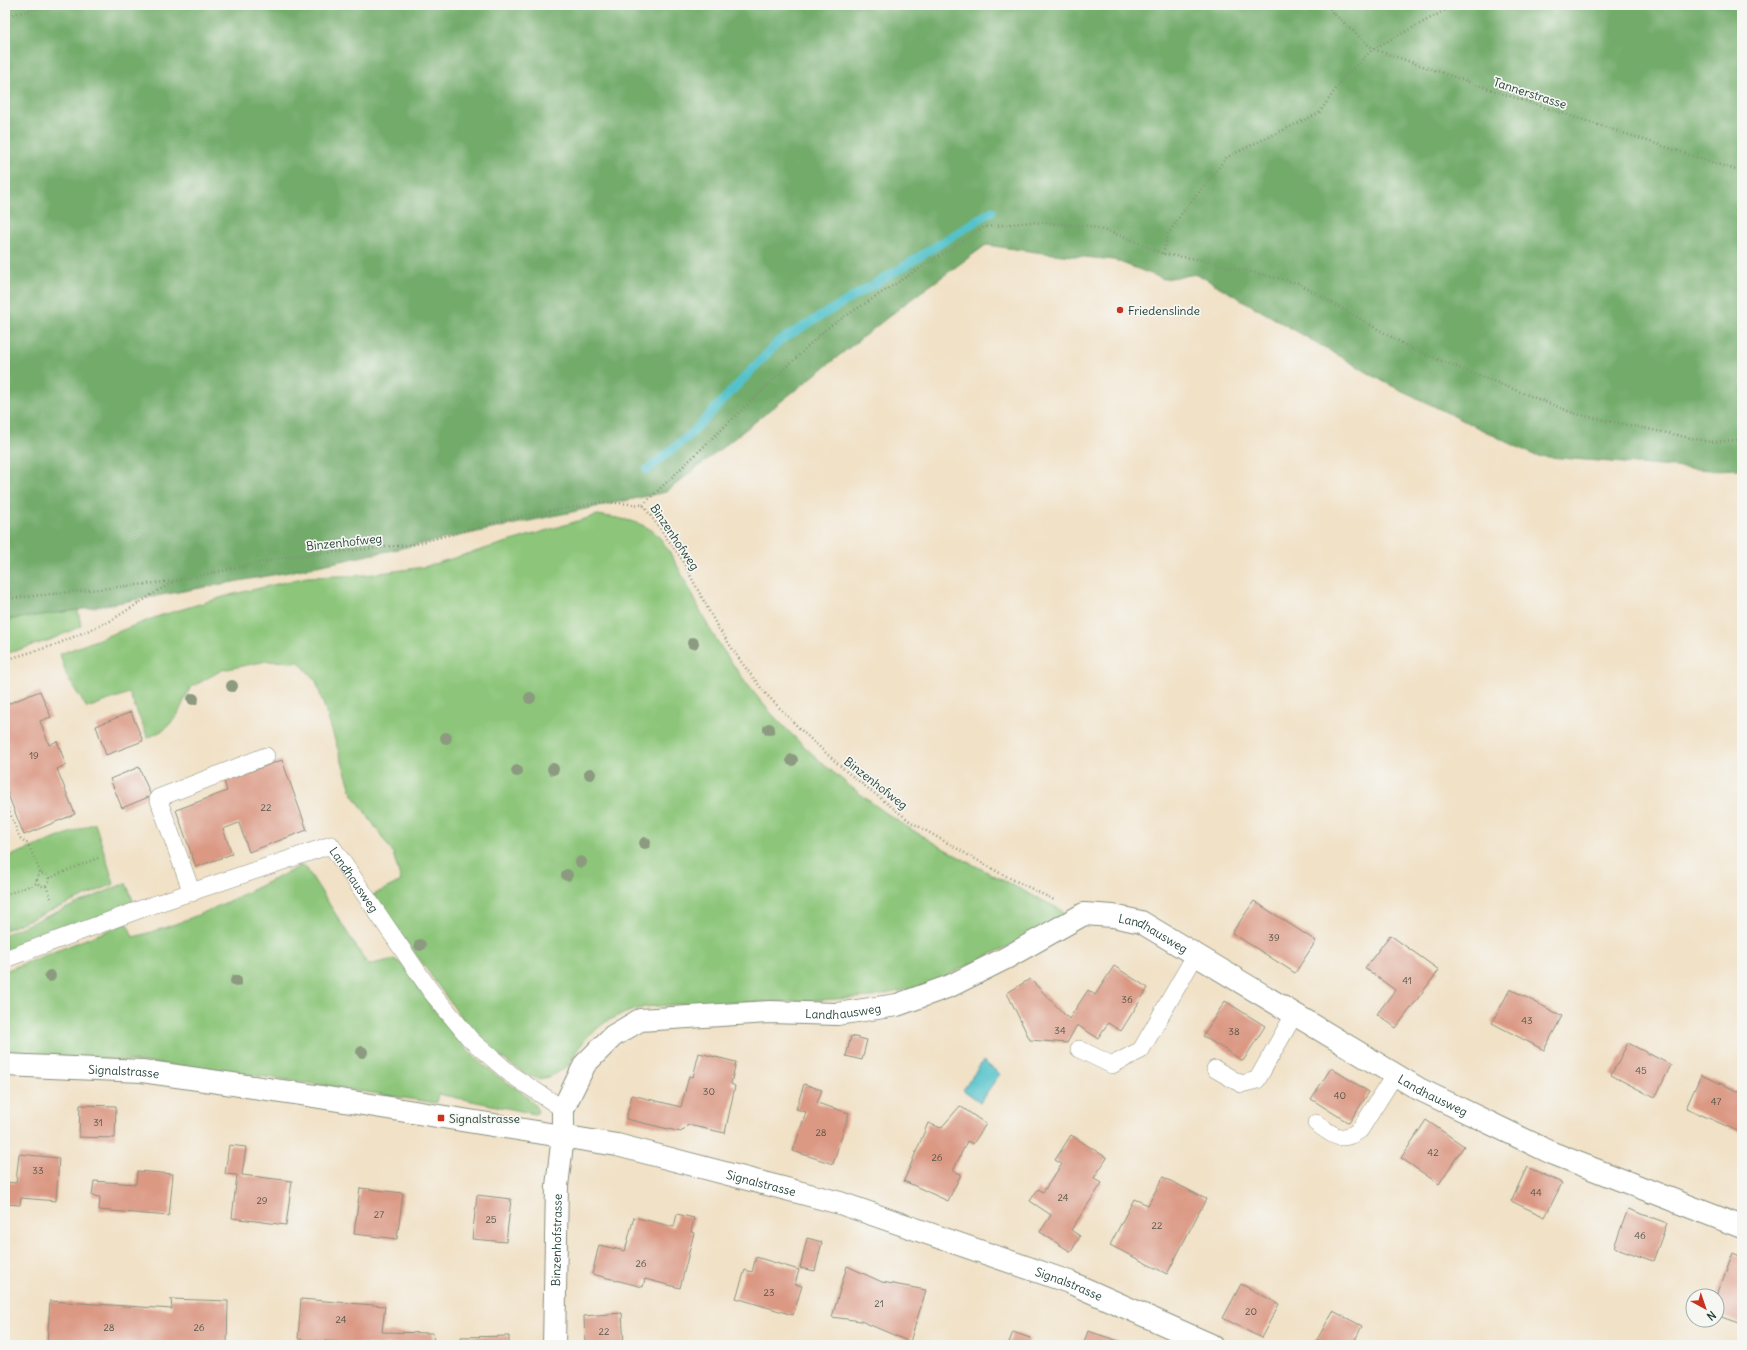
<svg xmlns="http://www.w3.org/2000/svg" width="1747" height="1350" font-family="Delius,sans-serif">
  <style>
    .green { fill: #8dc67a; stroke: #568257 }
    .forest { fill: #72ab6a; stroke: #48744f }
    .water { fill: #55c2cb; stroke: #3a8080 }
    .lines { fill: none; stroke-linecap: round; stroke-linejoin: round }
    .stream { stroke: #55c2cb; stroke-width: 9 }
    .building { fill: #db9984 }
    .service-casing { stroke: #888f7d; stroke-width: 18 }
    .minor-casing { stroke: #888f7d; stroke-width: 24 }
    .path { stroke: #888f7d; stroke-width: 2.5; stroke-dasharray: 1 3; stroke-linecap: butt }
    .service { stroke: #fff; stroke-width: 17 }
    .minor { stroke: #fff; stroke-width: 22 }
    .tree { fill: #8c9a80 }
    .poi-dot { fill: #c8321e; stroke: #f6f6f2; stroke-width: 1.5 }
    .labels { text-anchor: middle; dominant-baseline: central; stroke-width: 3.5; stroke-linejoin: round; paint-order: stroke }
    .number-label { font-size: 10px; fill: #4e5448 }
    .street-label { font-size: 12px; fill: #1f3d34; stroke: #f6f6f2 }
    .poi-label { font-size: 12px; fill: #1f3d34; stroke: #f6f6f2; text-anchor: start }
  </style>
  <rect width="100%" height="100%" fill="#f6f6f2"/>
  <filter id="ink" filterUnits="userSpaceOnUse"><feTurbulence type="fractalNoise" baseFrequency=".025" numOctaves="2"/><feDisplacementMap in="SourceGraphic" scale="8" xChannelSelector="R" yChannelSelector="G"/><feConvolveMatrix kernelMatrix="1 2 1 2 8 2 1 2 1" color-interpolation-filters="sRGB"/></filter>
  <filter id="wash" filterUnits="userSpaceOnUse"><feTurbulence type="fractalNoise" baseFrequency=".012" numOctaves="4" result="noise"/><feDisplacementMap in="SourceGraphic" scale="16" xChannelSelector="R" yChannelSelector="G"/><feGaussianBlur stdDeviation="0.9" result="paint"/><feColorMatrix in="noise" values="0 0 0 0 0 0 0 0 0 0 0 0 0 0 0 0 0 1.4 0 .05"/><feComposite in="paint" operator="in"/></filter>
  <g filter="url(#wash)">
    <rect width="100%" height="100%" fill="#f1e1c6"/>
    <path class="green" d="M598,515C617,518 637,520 653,531C668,541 698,607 708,626C723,652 751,691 771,713C805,750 845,784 886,813C942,851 1003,880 1063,911L1065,915L1063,920L927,985L872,997L782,1002L695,1003L645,1007L628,1012L607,1021L589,1035L577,1050L569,1065L559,1072L549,1077L538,1079L527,1075L510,1064L487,1046L463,1020L373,895L401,881L393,853L352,793L316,681L299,662L267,661L222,670L190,688L177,716L165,729L148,738L129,693L87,708L67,677L60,654L159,616L230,595L307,577L366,575L424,567Z
      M78,610L81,626L50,640L5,654V620Z
      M95,823L114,884L5,930V858Z
      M301,866H305L368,965L394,959L403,965C428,1003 454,1041 490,1070C503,1081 534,1097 538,1112L535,1114L438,1094L436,1103C360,1091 284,1079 208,1069C140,1061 73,1056 5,1053V971L127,923L133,937C191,923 246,892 301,866Z
      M126,883L134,903L5,955V934Z"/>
    <path class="forest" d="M5,5H1742V469L1711,470L1536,456L1386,383L1197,274L1164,279L1114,260L1043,253L986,245L906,303L666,492L289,572L78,610L5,620Z"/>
    <path class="water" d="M983,1061L1000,1074L980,1102L963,1090Z"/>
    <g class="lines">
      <path class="stream" d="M647,470L691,434L779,341L903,267L992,211"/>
    </g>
    <g id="blocks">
      <path class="building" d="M40,691L51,717L40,721L49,745L57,741L66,765L57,769L75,814L24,835L5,787V705Z
        M131,712L143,741L106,755L96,726Z
        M282,760L307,830L249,852L239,823L223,829L232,854L196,867L176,810L227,791L224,781Z
        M139,767L151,796L122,808L110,779Z
        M1254,901L1316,941L1295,973L1232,933Z
        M1390,935L1439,970L1396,1028L1377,1014L1395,990L1365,968Z
        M1114,966L1148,988L1121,1031L1108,1023L1098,1038L1077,1025L1067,1043L1030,1040L1007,993L1030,979L1069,1019L1088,990L1095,995Z
        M1510,989L1562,1016L1544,1050L1492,1023Z
        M1225,1001L1265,1026L1243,1061L1203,1036Z
        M851,1036L867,1040L862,1060L846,1056Z
        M1628,1043L1671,1065L1655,1098L1611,1075Z
        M699,1053L736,1062L731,1084L735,1086L725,1133L688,1125L681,1132L626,1119L632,1095L681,1107L689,1076L693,1077Z
        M1331,1068L1369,1092L1349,1123L1311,1099Z
        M1701,1075L1742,1093V1133L1686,1108Z
        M804,1084L822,1090L817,1103L849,1113L833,1164L793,1151L806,1112L796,1109Z
        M80,1105L116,1106L115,1138L79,1137Z
        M960,1106L986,1124L973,1144L967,1141L953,1171L961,1174L948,1201L904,1181L928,1123L941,1128Z
        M1426,1120L1464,1146L1439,1184L1401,1158Z
        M1071,1135L1107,1158L1094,1178L1102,1183L1071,1230L1080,1236L1071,1252L1040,1232L1051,1215L1030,1201L1038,1189L1043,1192L1062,1164L1055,1160Z
        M229,1145L246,1147L242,1175L292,1181L286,1225L232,1218L237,1175L225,1174Z
        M19,1154L59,1158L56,1201L21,1198L20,1205L5,1204V1182L16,1183Z
        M1527,1167L1562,1183L1545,1217L1511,1201Z
        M137,1171L173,1174L169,1216L99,1210L100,1197L92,1196L94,1181L136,1184Z
        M1163,1177L1206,1199L1167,1274L1110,1245L1134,1199L1148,1205Z
        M360,1188L403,1193L397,1239L354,1234Z
        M477,1195L511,1199L506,1242L472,1239Z
        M1628,1209L1667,1223L1653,1261L1614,1247Z
        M677,1214L694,1218L691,1232L694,1233L680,1288L645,1279L643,1287L592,1274L599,1245L625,1251L634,1217L674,1227Z
        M807,1238L822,1242L815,1271L800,1268Z
        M1733,1253L1742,1257V1324L1717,1315V1296Z
        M756,1257L799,1270L795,1284L802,1286L793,1315L736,1298L745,1270L752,1272Z
        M847,1266L882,1282L926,1290L910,1342L861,1321L832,1317Z
        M1241,1284L1279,1304L1261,1338L1223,1318Z
        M171,1299L228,1301L227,1345H47L50,1301L172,1309Z
        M301,1299L385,1306L382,1332L433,1333L434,1345H381L298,1339Z
        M1333,1311L1362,1326L1355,1340L1359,1342L1357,1345H1314Z
        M622,1313L624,1345H585L584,1316Z
        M1088,1331L1131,1345H1083Z
        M1013,1332L1030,1338L1028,1345H1008Z
        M509,1336V1345H461V1337Z"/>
    </g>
  </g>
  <g filter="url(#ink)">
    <use href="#blocks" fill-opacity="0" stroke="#888f7d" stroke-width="1"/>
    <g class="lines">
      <g class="service-casing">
        <g id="service">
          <path d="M192,893L158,798L266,756"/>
          <path id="s1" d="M5,959L144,908L331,845L430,990L471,1040L513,1076L563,1109"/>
          <path d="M1079,1049L1112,1065L1141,1050L1196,954"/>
          <path d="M1215,1069L1241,1084L1257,1080L1295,1013"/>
          <path d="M1316,1123C1333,1135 1340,1144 1360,1130L1395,1074"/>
        </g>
      </g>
      <g class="minor-casing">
        <g id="minor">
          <path id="s2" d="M5,1065L142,1071L302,1094L617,1145L840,1203L1069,1282L1211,1345"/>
          <path id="s3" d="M554,1345L557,1186L563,1136V1109L585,1064L613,1036L640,1020L770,1012L837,1014L897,1005L950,986L1006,958L1084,914L1113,916L1141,922L1419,1089L1552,1153L1742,1227"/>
        </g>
      </g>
      <path class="path" d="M1328,5L1332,12L1373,49L1504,94L1742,172
        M5,16L53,5
        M1163,254L1168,234L1182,213L1227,157L1319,113L1345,76L1373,49L1455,5
        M643,505L827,328L984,227L1031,222L1089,226L1123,236L1163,254L1196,259L1298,283L1414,350L1576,414L1710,442L1742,440
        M5,599L174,581L287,557L415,544L512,518L604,502L643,505L681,558L717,626L742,663L765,693L804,733L847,772L911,822L998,872L1054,900
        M5,660L55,645L110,621L174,581
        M5,801L20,838L28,844L41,874
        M37 880a6 6 0 1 1 12 0a6 6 0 1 1-12 0Z
        M49,878L98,858
        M46,886L52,901
        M5,895L37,883"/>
      <use href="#service" class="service"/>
      <use href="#minor" class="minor"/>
    </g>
    <g class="tree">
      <circle cx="693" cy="643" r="6"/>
      <circle cx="232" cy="686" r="6"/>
      <circle cx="530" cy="698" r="6"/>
      <circle cx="193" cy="699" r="6"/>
      <circle cx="769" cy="729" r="6"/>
      <circle cx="446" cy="738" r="6"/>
      <circle cx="792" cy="760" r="6"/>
      <circle cx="553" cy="769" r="6"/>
      <circle cx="517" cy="771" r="6"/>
      <circle cx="590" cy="774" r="6"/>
      <circle cx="645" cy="843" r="6"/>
      <circle cx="581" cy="862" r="6"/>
      <circle cx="567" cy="875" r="6"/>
      <circle cx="420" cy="945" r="6"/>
      <circle cx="50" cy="976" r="6"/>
      <circle cx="236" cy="981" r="6"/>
      <circle cx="362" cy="1052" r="6"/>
    </g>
  </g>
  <g class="poi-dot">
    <circle cx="1120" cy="310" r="4"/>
    <rect x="437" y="1114" width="8" height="8" rx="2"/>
  </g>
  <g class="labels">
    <g class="number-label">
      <text x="34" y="755">19</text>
      <text x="266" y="807">22</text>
      <text x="1274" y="937">39</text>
      <text x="1407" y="980">41</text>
      <text x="1127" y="999">36</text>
      <text x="1527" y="1020">43</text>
      <text x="1060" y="1030">34</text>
      <text x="1234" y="1031">38</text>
      <text x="1641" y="1070">45</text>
      <text x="709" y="1091">30</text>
      <text x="1340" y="1095">40</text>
      <text x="1716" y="1101">47</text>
      <text x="98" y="1122">31</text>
      <text x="821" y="1132">28</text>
      <text x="1433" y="1152">42</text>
      <text x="937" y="1157">26</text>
      <text x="38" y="1170">33</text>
      <text x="1536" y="1192">44</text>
      <text x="1063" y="1197">24</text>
      <text x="262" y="1200">29</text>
      <text x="379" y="1214">27</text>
      <text x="491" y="1219">25</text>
      <text x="1157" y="1225">22</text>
      <text x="1640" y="1235">46</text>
      <text x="641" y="1263">26</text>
      <text x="769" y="1292">23</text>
      <text x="879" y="1303">21</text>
      <text x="1251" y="1311">20</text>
      <text x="341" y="1319">24</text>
      <text x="109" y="1327">28</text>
      <text x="199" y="1327">26</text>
      <text x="604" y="1331">22</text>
    </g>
    <g class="street-label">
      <text transform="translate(1530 93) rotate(18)">Tannerstrasse</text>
      <text transform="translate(675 537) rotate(56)">Binzenhofweg</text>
      <text transform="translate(344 542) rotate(-6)">Binzenhofweg</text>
      <text transform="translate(876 783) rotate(38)">Binzenhofweg</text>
      <text stroke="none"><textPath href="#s1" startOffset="387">Landhausweg</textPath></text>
      <text stroke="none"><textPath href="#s3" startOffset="897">Landhausweg</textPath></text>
      <text stroke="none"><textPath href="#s3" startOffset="561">Landhausweg</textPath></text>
      <text stroke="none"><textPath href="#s2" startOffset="119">Signalstrasse</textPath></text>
      <text stroke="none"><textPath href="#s3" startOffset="1221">Landhausweg</textPath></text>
      <text stroke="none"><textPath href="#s2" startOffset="767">Signalstrasse</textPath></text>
      <text stroke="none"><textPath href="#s3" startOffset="105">Binzenhofstrasse</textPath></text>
      <text stroke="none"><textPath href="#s2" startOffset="1091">Signalstrasse</textPath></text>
    </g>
    <g class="poi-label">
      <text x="1128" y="310">Friedenslinde</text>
      <text x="449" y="1118">Signalstrasse</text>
    </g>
  </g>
  <rect width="1747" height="1350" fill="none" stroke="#f6f6f2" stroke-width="20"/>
  <g transform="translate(1705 1308) rotate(140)"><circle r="19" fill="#f6f6f2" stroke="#a0aca6"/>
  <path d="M0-3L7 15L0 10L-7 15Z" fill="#c8321e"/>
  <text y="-6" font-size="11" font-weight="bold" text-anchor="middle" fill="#1f3d34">N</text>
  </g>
</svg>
